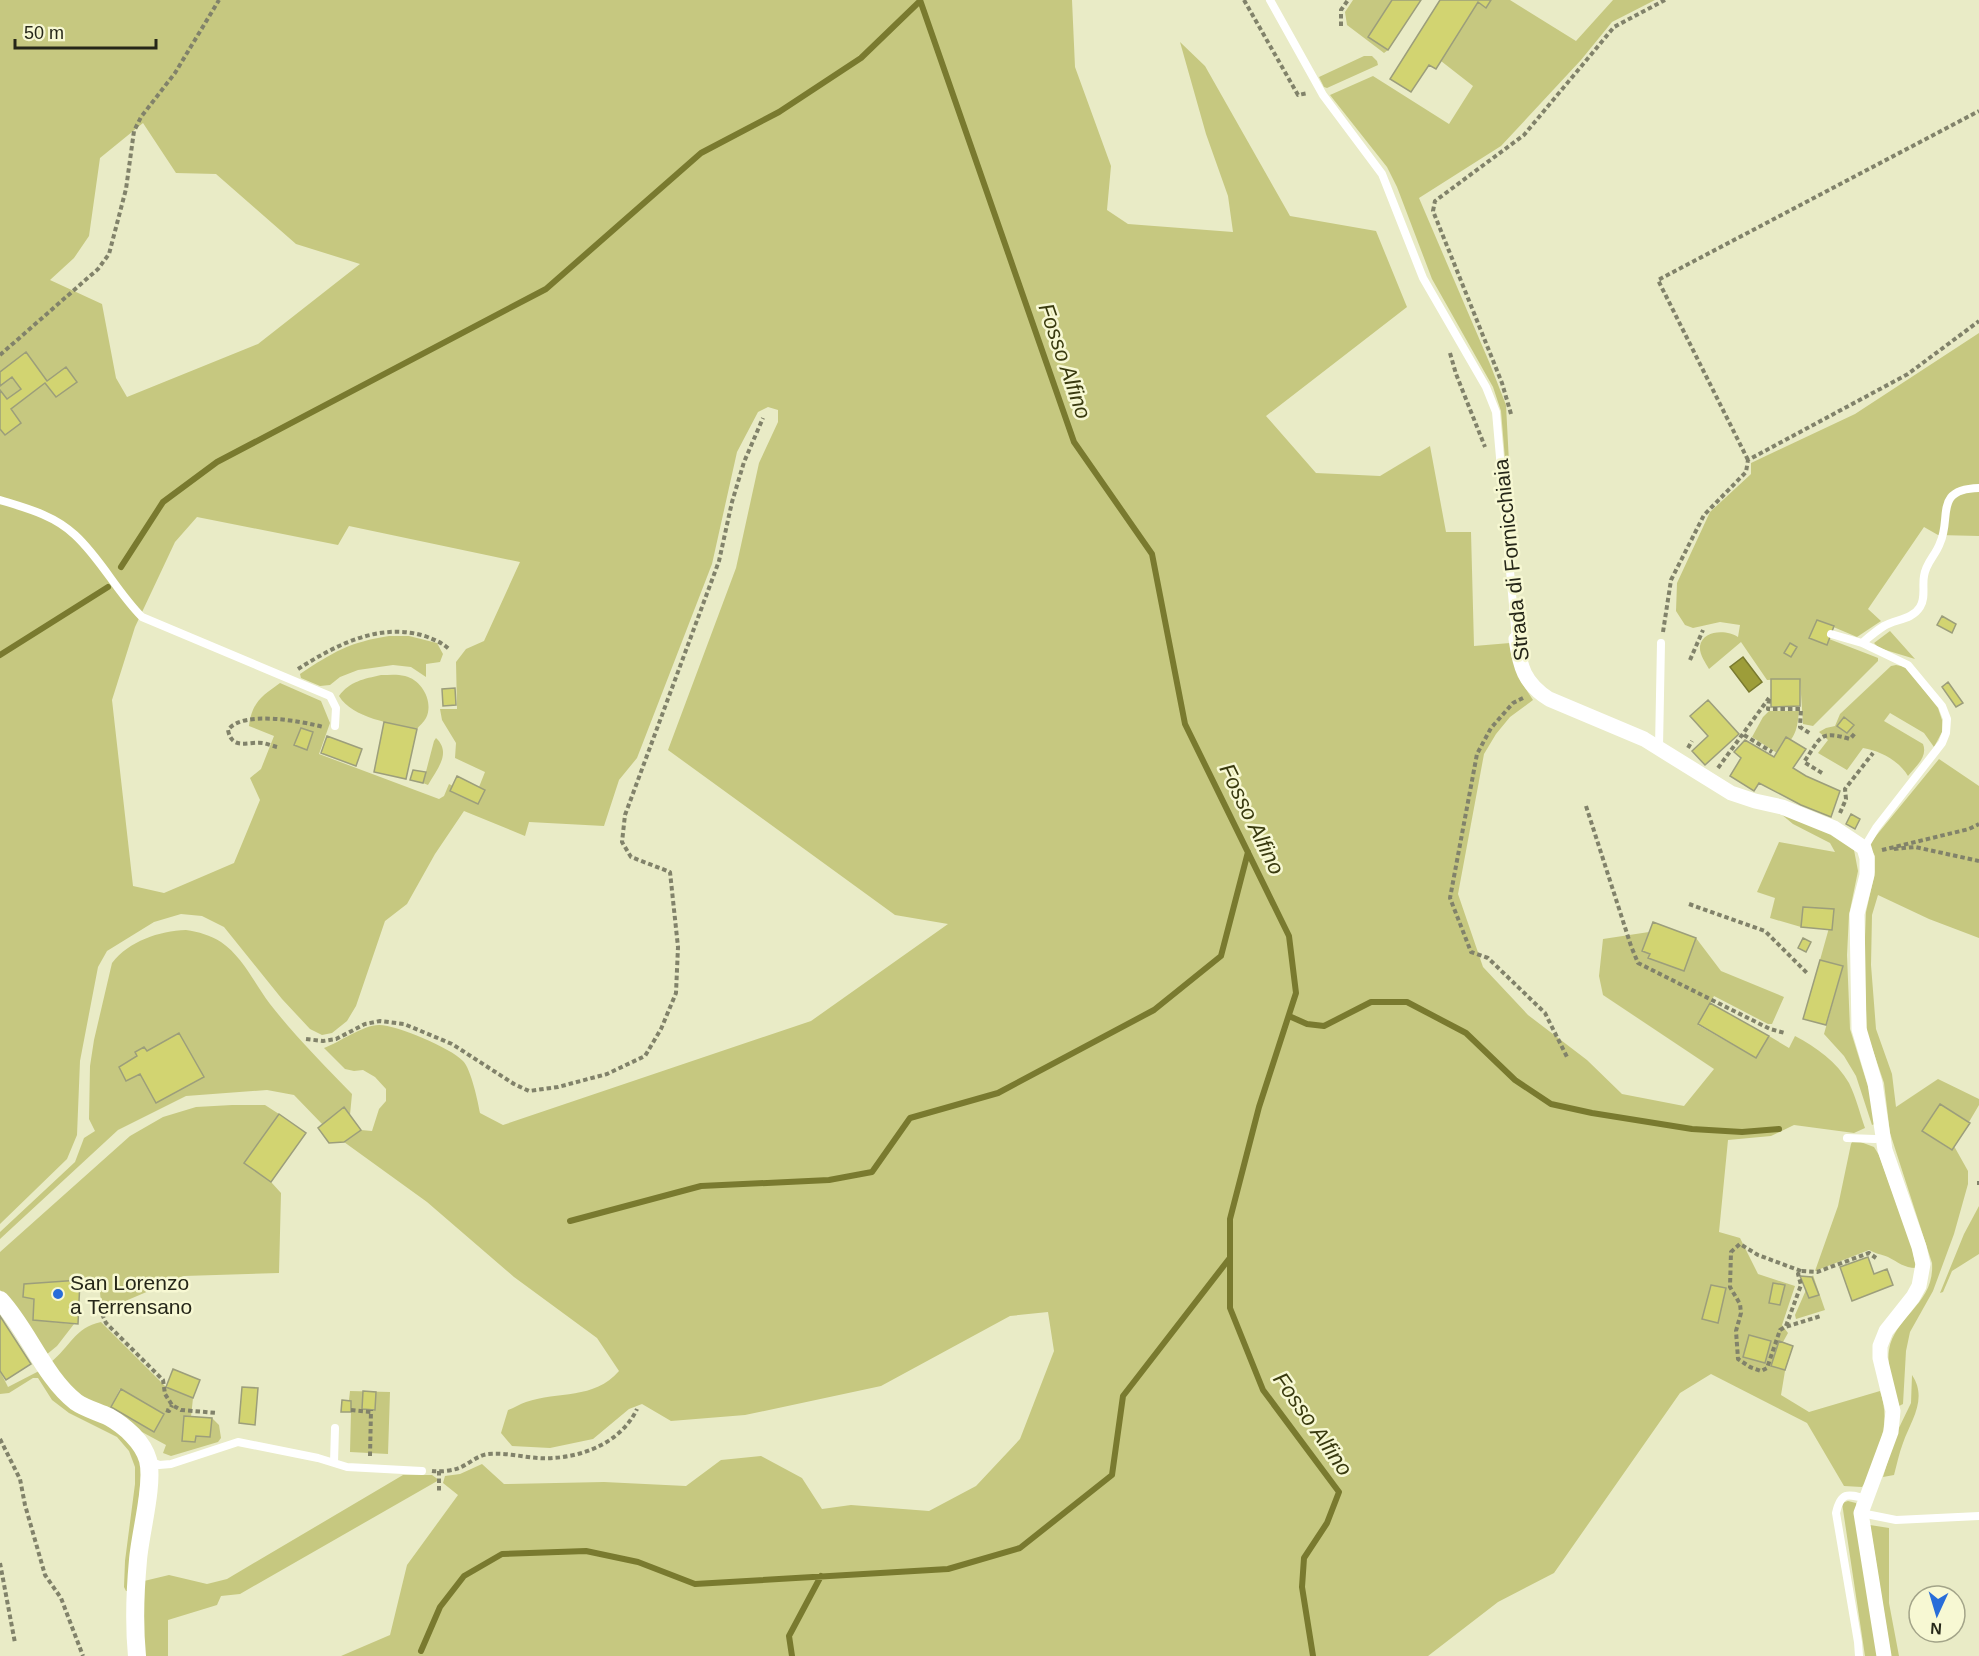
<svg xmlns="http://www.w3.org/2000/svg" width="1979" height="1656" font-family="Helvetica,sans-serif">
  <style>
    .green { fill: #c6c880; fill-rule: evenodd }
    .water { fill: #9d9d39; stroke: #797a2f; stroke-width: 1.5 }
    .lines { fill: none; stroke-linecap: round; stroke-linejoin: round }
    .stream { stroke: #797a2f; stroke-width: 6 }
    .building { fill: #d2d471; stroke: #9c9e7b; stroke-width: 1.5 }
    .path { stroke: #81826a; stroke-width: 4; stroke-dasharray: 4.5 3; stroke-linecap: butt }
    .service { stroke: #fff; stroke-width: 8 }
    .minor { stroke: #fff; stroke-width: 15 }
    .tertiary { stroke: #fff; stroke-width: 18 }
    .poi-dot { fill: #286dd9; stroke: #f7f8d3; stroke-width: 2 }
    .labels { text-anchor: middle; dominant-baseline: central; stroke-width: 5; stroke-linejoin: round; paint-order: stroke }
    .street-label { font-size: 21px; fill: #262719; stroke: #f7f8d3 }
    .poi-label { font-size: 21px; fill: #262719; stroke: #f7f8d3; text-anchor: start }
    .water-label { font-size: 22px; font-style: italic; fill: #393a0f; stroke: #f7f8d3 }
  </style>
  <rect width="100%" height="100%" fill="#e9ebc6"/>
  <path class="green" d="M0,0H1072L1075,67L1111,166L1107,210L1128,224L1233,232L1228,196L1206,134L1180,42L1205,66L1290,216L1376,231L1407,307L1266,416L1316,473L1380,476L1430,446L1446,532H1471L1474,646L1510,643L1520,680L1533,700L1510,717L1496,734L1484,754L1458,894L1483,967L1528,1015L1587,1060L1622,1094L1684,1106L1714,1069L1603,995L1599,976L1603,939L1649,932L1643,951L1650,954L1649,958L1696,938L1721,971L1784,997L1772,1024H1768L1714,996L1698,1025L1756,1058L1769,1036L1789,1048L1795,1036C1816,1047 1837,1062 1849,1083C1856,1097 1860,1114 1865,1128L1854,1133L1794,1125L1771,1136L1728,1140L1719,1232L1740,1238L1758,1274L1795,1286L1782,1325L1788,1333L1783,1342L1793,1346L1785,1371L1781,1395L1809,1412L1880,1391C1889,1417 1883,1437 1874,1462C1871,1471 1868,1480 1862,1487L1844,1486L1807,1423L1711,1374L1680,1393L1554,1573L1498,1602L1428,1656H341L390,1635L407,1565L458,1495L443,1483L445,1476L460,1474L482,1464L504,1484L604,1482L686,1486L721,1460L761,1456L802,1478L822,1509L851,1505L929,1511L976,1486L1020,1439L1054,1351L1048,1312L1010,1316L881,1386L745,1415L671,1421L642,1404L629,1409L593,1439L550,1448L512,1446L501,1433L508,1410C514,1408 520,1404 526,1402C558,1391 594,1400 619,1371L597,1338L514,1277L427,1202L344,1142L361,1130L372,1131L379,1109L386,1101V1089L375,1077L363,1070L354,1071L345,1069L324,1048C340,1042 363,1025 379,1025C397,1025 451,1048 463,1061C471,1069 478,1102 480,1113L503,1125L811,1021L948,924L895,915L668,750L736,568L759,463L778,422V410L768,407L758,412L737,452L712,564L637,758L619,780L604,826L529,822L525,836L464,811L435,854L407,904L385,921L356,1006L347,1021L332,1033L322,1035L310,1029L282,999L224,927L202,916L181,914L154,922L107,951L98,967L80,1061L77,1135L67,1159L0,1224ZM143,123L176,173L216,174L296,244L360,264L258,344L127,397L116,378L102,304L50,280L74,258L89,236L100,158ZM197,517L338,545L349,526L520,562L484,641L466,649L456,662L457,709H440L442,720L456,743L455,758L485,772L479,787L485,790L478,804L450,791L453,786L449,784L444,796L439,799L319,754L330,723L321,701L280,683C262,696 252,702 249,726L274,736L261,769L250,778L260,800L234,863L164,893L133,886L112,700L135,627L175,542Z
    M1353,0H1392L1368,37L1388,50L1384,53L1347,25L1345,12Z
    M1491,0H1510L1576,41L1613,0H1655L1612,22L1581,60L1501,146L1419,198L1490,364L1506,405L1511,501L1507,483L1501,411L1493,387L1432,279L1397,187L1387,167L1330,95L1373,76L1449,124L1473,86L1441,61L1478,2L1486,8Z
    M1364,56H1372L1377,61L1378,65L1327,88L1324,87L1319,77Z
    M1979,333V536L1938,535L1924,527L1868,609L1881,621L1857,637L1817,620L1810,637L1829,639L1873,656L1878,658V661L1813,726L1803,724L1800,679L1767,680L1741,642L1709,669C1705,662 1699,654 1700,646C1703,629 1728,630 1738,637L1740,625L1720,622L1693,628L1685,625L1676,611L1677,583L1710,512L1751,474V463L1855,414Z
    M1890,631L1915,659L1879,648L1874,643Z
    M389,636H409L437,643L443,654L440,662L426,664V677L411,667L393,665L358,670L340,677L330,685L320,686L301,678L300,674C333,652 350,642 389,636Z
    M1896,665L1906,667L1938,708L1942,720V732L1934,747L1924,733L1890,713L1884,721L1923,744C1928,757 1916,766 1908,776C1899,761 1881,751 1863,748L1847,770L1818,753L1828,740L1819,732L1826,728L1835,726L1840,714L1891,666Z
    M381,675C389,675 397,674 405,676C422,680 434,702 426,718C424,722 419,726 417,729C393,724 352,718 339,696C350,681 364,679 381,675Z
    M1769,711H1799C1797,734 1794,739 1777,753L1752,737L1763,717Z
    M436,738C452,753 437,769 428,785L423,783L434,741Z
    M1939,759L1979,786V938L1929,919L1878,895L1872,915L1871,965L1876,1029L1892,1074L1896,1107L1938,1079L1979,1099V1105L1969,1122L1940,1104L1922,1131L1951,1150L1954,1146L1968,1171V1184L1954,1234L1933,1291L1910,1332L1906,1351L1903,1404L1899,1406C1895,1389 1886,1368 1889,1350C1895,1315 1935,1304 1932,1263L1890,1133L1884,1083L1867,1033L1864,962L1866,912L1875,872V856L1870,847L1871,842Z
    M1781,814L1832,833L1854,850L1858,871L1849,915L1847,955L1850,1029L1870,1093L1877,1123L1872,1125L1856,1076L1844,1056L1824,1034L1843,966L1820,960L1834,910L1803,907L1801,927L1770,918L1775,898L1757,892L1779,842L1835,852L1830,843L1793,824Z
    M186,930C199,932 210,935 221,942C242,956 255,984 270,1004C295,1036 324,1065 352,1094L350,1115L323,1125L294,1095L267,1090L186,1096L118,1130L0,1239V1232L75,1162L84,1138L95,1131L89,1119L90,1066L94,1040L112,963C129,941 159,931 186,930Z
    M232,1105H265L279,1114L244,1163L271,1182L281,1193L279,1273L184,1276L116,1305L101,1304L99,1280L24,1284L23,1297L34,1299L33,1320L74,1324L57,1346L46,1355L9,1299L0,1290V1252L130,1136L163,1117L196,1107Z
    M1858,1141L1874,1147L1879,1155L1912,1247L1916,1268C1904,1268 1898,1262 1888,1257C1881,1254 1876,1254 1869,1250L1815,1271L1838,1206L1851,1144L1852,1142Z
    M1979,1206V1254L1952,1271L1943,1292L1940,1293L1964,1234Z
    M1813,1275L1825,1310L1796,1319L1795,1315L1806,1290L1809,1298L1819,1295L1812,1277Z
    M101,1322L166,1387L193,1398L191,1417L184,1416L182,1441L195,1442L196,1436L210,1437L212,1418L219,1425L221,1438L218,1442L171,1456L163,1453L166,1445L81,1399L50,1363C71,1346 74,1328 101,1322ZM120,1389L164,1414L154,1431L111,1407Z
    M0,1371L8,1387L39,1371L102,1422L122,1435L134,1446L142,1465L130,1591H126L124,1587L125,1561L135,1484V1467L129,1451L117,1437L69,1413L52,1400L38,1378H33L9,1393L0,1394Z
    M1912,1375C1928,1399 1911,1420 1903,1443C1899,1453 1897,1464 1894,1475L1883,1477L1896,1434L1911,1403Z
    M350,1391L390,1392L388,1454L350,1452L351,1412H341L342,1400H349Z
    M403,1475H432L439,1480L240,1594L221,1596L217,1605L168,1620V1656H144V1581L169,1575L207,1584L227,1579Z
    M1848,1501L1856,1503L1858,1511L1877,1656H1865L1842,1503Z
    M1870,1525L1889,1528V1603L1899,1656H1891Z"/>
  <path class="water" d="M1743,657L1762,682L1749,692L1730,667Z"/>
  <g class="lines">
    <path class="stream" d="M920,0L1074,442L1152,554L1185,724L1289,936L1296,993L1259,1107L1230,1219V1308L1263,1390L1339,1492L1327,1523L1304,1558L1302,1587L1313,1656
      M121,567L163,502L217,462L546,289L701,153L779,112L861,58L920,1
      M0,655L108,587
      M1289,1016L1307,1024L1324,1026L1371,1002H1407L1466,1033L1515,1080L1551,1104L1592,1113L1692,1129L1742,1132L1779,1129
      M570,1221L701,1186L829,1180L872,1172L910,1118L998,1093L1154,1010L1221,956L1248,852
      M421,1651L440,1607L464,1576L502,1554L586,1551L638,1562L695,1584L948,1569L1020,1548L1112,1475L1123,1396L1229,1259
      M792,1656L789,1636L821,1576"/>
  </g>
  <path class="building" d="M1392,0H1421L1388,50L1368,37Z
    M1440,0H1491L1486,8L1478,2L1436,69L1429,65L1411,92L1390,79Z
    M26,352L47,381L66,367L77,382L56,397L45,383L11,409L21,423L5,435L0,429V390L7,399L21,389L12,377L0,386V372Z
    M1942,616L1956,624L1952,633L1937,625Z
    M1817,620L1834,626L1827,645L1809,638Z
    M1790,643L1797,647L1791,657L1784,653Z
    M1771,679H1800V706L1771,707Z
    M1948,682L1963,703L1956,707L1942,687Z
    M455,688L456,705L443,706L442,689Z
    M1708,700L1739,734L1705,765L1692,751L1708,736L1690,716Z
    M1844,717L1854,725L1847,733L1837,726Z
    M384,722L417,729L406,779L374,772Z
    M301,728L313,732L307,750L294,745Z
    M327,736L362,749L356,766L321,753Z
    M1786,737L1806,749L1793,768L1806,776L1840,791L1831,817L1801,805L1759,783L1754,791L1730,776L1741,758L1734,752L1745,740L1774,757Z
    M413,770L426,772L423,783L410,780Z
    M457,776L485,790L478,804L450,791Z
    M1851,814L1860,819L1855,829L1846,824Z
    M1803,907L1834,909L1832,930L1801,927Z
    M1653,922L1696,938L1684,971L1648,958L1650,954L1642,951Z
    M1803,938L1811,942L1806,952L1798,948Z
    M1820,960L1843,966L1826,1025L1803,1019Z
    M1710,1003L1769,1036L1756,1058L1698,1024Z
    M179,1033L204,1077L156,1103L140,1074L126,1081L119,1067L137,1056L135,1052L144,1047L147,1051Z
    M1940,1104L1970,1123L1952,1150L1922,1131Z
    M344,1107L361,1130L344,1142L329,1143L318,1128Z
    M279,1114L306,1133L271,1182L244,1163Z
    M1868,1257L1874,1274L1887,1269L1893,1285L1852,1301L1840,1267Z
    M1800,1276L1812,1277L1819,1295L1809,1298Z
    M80,1280L78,1324L33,1320L34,1299L23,1297L24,1284Z
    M1773,1283L1785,1285L1780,1305L1769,1303Z
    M1711,1285L1726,1288L1718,1323L1702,1319Z
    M0,1316L31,1364L6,1380L0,1371Z
    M1749,1335L1771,1341L1765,1363L1743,1357Z
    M1779,1341L1793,1346L1785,1370L1771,1366Z
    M173,1369L200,1380L193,1398L166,1387Z
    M242,1387L258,1388L255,1425L239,1423Z
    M121,1389L164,1414L154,1432L111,1407Z
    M363,1391L376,1392L375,1410L362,1409Z
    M342,1400L351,1401V1412H341Z
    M184,1416L212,1418L210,1437L196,1436L195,1442L182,1441Z"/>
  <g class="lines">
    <path class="path" d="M1244,0L1298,95L1308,93
      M1341,26V10L1348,0
      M1450,353L1456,374L1485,447
      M0,355L98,269L109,254L126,189L134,131L141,117L175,73L219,0
      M1511,414L1502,383L1433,211L1435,201L1524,135L1614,27L1665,0
      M1748,460L1658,280L1979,111
      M1663,632L1671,580L1704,515L1746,472L1748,460L1908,374L1979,321
      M1690,660L1703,630
      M298,669C336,645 379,622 425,636C435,640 441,642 449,649
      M1523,698L1513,703L1491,728L1477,754L1450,898L1471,952L1488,958L1545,1013L1568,1059
      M1769,699L1768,709H1801L1800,727L1811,734
      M1744,735L1772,752
      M277,747C273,746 268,744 263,743C248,741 232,751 228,730C242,710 301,721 323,727
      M1688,748L1692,741
      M1718,768L1769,698
      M1822,773L1804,762C1821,737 1819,730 1850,739L1856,732
      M1586,806L1631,946L1638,963L1770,1029L1785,1033
      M1840,813L1846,799L1845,789L1873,753
      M1894,849L1915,847L1979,861
      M1882,850L1969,829L1979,824
      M1689,904L1765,931L1807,973
      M306,1039L323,1041L336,1039L365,1024L380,1021L404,1024L452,1044L514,1084L529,1091L558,1087L607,1074L645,1056L661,1029L676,993L678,947L670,872L631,857L622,842L625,815L719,561L732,502L744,462L763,418
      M1977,1183H1979
      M1801,1271L1758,1255L1740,1244L1731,1252L1730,1287L1740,1304L1741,1313L1736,1331L1738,1359L1750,1367L1761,1371L1767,1368L1780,1330L1785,1327L1821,1316
      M102,1314L106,1323L163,1380L165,1394L172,1405L181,1410L217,1413
      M1786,1326L1801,1285L1798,1274L1801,1271L1817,1272L1869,1253L1876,1258
      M166,1410L169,1411L172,1405
      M351,1410L371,1412
      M0,1439L20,1479L25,1505L45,1575L61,1598L83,1656
      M370,1456L371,1410
      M432,1471C440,1472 451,1471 459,1468C469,1464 478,1455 488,1454C510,1452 532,1460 553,1458C586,1456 622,1441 637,1409
      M439,1471V1491
      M0,1563L15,1643"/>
    <path class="service" d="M1270,0L1323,95L1382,174L1423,278L1486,387L1496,412L1516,639
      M0,500C26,508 54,515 75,535C101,559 117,592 142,617L330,696L336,708L335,726
      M1831,634L1862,643L1908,665L1942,706L1947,719L1946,733L1942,743L1876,828L1864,848
      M1862,643C1869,637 1876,631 1884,626C1896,619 1912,620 1920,607C1926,598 1922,586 1924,576C1926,562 1936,555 1940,543C1952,518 1933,489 1979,488
      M1659,747L1661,643
      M1847,1138L1875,1139
      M150,1461L159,1465L171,1464L238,1442L318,1458L347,1467L422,1471
      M334,1463L335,1428
      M1861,1513L1896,1520L1979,1516
      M1859,1656L1858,1642L1836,1513C1841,1491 1848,1494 1867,1499"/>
    <path class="minor" d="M1516,639C1520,667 1524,683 1549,699L1644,739L1731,793L1755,801L1782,807L1834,828L1864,848L1867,858V875L1857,914L1859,1029L1875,1083L1885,1150L1919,1247L1923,1264L1919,1286L1913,1297L1886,1331L1880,1346V1358L1893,1411L1891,1432L1861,1513L1884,1656"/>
    <path class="tertiary" d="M0,1300C28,1330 44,1377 76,1402C86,1409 99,1412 109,1417C125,1426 143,1442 148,1460C154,1484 140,1534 138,1560C135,1592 134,1625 137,1656"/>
  </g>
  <circle class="poi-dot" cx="58" cy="1294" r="6"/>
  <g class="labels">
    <g class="street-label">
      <text transform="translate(1511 560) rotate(-96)">Strada di Fornicchiaia</text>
    </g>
    <g class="poi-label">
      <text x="70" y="1282">San Lorenzo<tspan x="70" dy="24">a Terrensano</tspan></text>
    </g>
    <g class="water-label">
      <text transform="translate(1065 361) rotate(71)">Fosso Alfino</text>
      <text transform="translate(1252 819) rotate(64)">Fosso Alfino</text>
      <text transform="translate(1313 1424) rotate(55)">Fosso Alfino</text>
    </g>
  </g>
  <g transform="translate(1937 1614) rotate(184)"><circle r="28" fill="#f7f8d3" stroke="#a3a489" stroke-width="1.5"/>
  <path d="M0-4.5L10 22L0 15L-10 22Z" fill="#286dd9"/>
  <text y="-9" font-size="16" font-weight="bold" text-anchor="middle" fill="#262719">N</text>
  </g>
  <path d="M15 39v9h141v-9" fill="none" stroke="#262719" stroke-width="3"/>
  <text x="24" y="39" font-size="18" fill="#262719" stroke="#f7f8d3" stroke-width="4.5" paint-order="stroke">50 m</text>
</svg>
